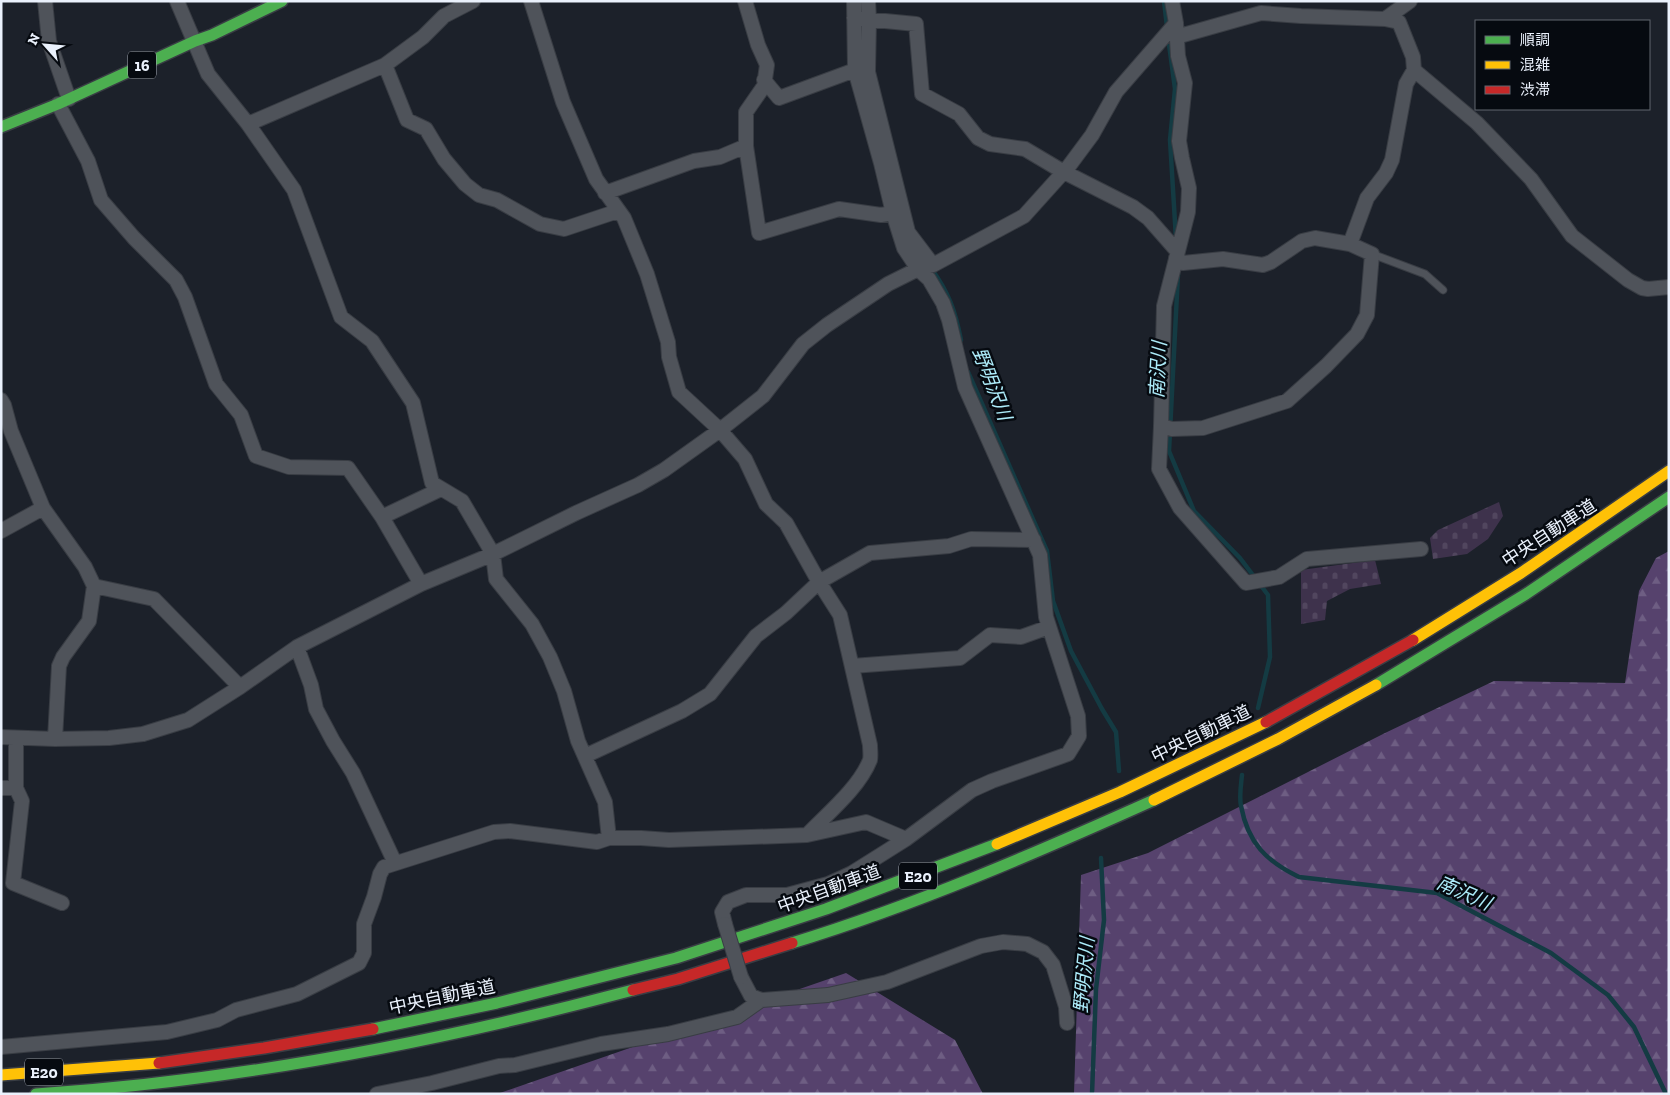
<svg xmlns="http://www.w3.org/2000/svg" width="1670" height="1095" font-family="'Zilla Slab','Noto Sans JP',serif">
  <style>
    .forest { fill: url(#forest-firs) }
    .cemetery { fill: url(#cemetery-stones) }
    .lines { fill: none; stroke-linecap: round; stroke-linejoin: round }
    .stream { stroke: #143b43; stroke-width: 4.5 }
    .lane-casing { stroke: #393d44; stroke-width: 9 }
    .street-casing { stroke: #393d44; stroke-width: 16 }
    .fast-casing { stroke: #393d44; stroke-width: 14 }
    .slow-casing { stroke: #393d44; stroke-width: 14 }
    .jam-casing { stroke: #393d44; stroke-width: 14 }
    .lane { stroke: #4f535a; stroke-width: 7 }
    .street { stroke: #4f535a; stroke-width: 14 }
    .fast { stroke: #4caf50; stroke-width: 11 }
    .slow { stroke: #ffc107; stroke-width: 11 }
    .jam { stroke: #c62828; stroke-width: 11 }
    .street-bridge-casing { stroke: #393d44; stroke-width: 16; stroke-linecap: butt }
    .street-bridge { stroke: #4f535a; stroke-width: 14 }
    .labels { text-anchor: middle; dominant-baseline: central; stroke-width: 5; stroke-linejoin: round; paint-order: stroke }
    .shield { fill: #060a10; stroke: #a6acb5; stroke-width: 1 }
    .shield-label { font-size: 16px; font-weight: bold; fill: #eaf1fc }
    .street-label { font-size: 18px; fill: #eaf1fc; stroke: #060a10 }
    .water-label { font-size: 19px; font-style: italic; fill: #acebf9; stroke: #060a10 }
  </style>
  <defs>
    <pattern id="forest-firs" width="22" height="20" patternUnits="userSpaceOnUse" patternTransform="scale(1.25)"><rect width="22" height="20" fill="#56426d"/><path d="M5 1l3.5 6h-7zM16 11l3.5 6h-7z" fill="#6e5e83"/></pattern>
    <pattern id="cemetery-stones" width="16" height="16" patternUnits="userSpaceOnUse" patternTransform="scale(1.25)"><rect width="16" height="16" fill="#3e324c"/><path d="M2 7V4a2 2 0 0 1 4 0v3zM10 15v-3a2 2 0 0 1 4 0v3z" fill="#51465e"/></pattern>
  </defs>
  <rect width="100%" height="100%" fill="#1c212a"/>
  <path class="forest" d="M1669,551V1094H1074L1081,875L1148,853L1385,733L1494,681L1625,683L1639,591L1656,558Z
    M846,973L955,1040L983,1094H497Z"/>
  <path class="cemetery" d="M1499,502L1503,516L1488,539L1467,554L1433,559L1430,538L1438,530Z
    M1375,560L1381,584L1350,589L1327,601L1325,620L1301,624V570Z"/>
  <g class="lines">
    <path class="stream" d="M1164,1L1167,27
      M1168,37L1175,89L1170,140L1176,239
      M931,268C949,293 955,310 961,340
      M1178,274L1169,451L1194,511L1240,558L1268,595L1270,657L1258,708
      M968,372L1047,551L1053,601L1071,651L1102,709L1116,732L1119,771
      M1242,775C1241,785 1239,796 1241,806C1248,843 1266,861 1299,877L1437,893L1551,953L1608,995L1634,1027L1666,1094
      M1092,1094L1096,989L1104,920L1101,858"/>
    <g class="lane-casing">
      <path id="lane" d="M1372,254L1425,274L1443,290"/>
    </g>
    <g class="street-casing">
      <path id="street" d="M45,1L49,41L69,99
        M177,1L208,74L248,124L294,190L341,317L372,341L413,403L432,483L462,501L493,554L496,579L532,624L550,657L564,691L578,741L605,802L609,838
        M531,1L563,102L596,179L624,218L647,274L668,342L669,357L679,392L720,430L745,459L766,504L786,523L819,582L840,615L870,745C870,749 871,756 870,760C859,788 827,814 807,835
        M868,1L869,19L868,72L908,232L933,265
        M1172,1L1176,23L1178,56L1185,83L1179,141L1182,158L1189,188L1188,212L1164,306L1161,426L1172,429L1203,428L1287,401L1326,366L1357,334L1367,315L1372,254L1350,244L1315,238L1302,241L1271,262L1263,265L1223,259L1183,263L1176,258
        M854,18L916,24L922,94L959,114L978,138L990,144L1025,149L1062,171L1133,207L1148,218L1177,251
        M1385,19L1410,1
        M1176,37L1261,13L1301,16L1385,19L1399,22L1413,57L1414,70L1406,84L1392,160L1386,173L1367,198L1350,244
        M385,65L407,120L426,129L444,159L465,184L479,195L497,200L540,224L564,229L618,211
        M1414,70L1477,123L1531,179L1572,236L1628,280L1642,288L1648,289L1669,287
        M764,80L779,98L855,70
        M58,104L88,161L101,200L134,238L176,280L185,297L216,384L241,415L256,456L289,467L348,468L382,517L421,584
        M248,124L385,65L423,37L444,16L473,1
        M746,146L759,233L839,209L881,215L893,213
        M605,193L694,161L720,157L746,146V112L764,86L767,65L758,45L745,1
        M1,400L4,405L11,431L43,508L85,567L94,586L89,621L63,657L59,666L55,739
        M1161,426L1159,469L1180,508L1246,583L1279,577L1307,559L1421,549
        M382,517L441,489
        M1,531L43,508
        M94,586L154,599L240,687
        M297,647L311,685L316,709L333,741L353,773L395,863
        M852,666L960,658L990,635L1021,637L1049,627
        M1,737L55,739L109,738L143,734L188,720L240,687L297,647L421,584L493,554L576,513L638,485L664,470L720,430L763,396L803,344L827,325L888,284L918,269L933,265L1024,216L1069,166L1092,135L1116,92L1176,23
        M585,756L682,711L710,694L756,636L786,613L819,582L870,553L949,546L971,539L1034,540
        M1,788H16L22,801L13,883L62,903
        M16,788V738
        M725,924L722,912L728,902L746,895H787L828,884L852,873L906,839L972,790L992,781L1068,754L1079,736L1078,716L1046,617L1040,555L965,387L949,320L943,303L929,279L918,269L904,248L893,213L881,163L855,70L854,1
        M741,977L751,996L761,1000
        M1,1047L167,1032L217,1020L236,1010L297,994L359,963L364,953V924L374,897L380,874L384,867L494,832L510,831L597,842L609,838H641L669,840L807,835L866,822L906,839
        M377,1094L432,1083L499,1066L515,1065L601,1044L668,1034L737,1017L761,1000L828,995L887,982L981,946L1003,942L1027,944L1043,952L1053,965L1066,1007L1067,1023"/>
    </g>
    <g class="fast-casing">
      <path id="fast" d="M1,127L58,104L195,41L212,35L282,1
        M1376,685L1526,594L1669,497
        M792,943C916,905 1036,853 1154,800
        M373,1029L497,1003L676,958L826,909L997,844
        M36,1094C238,1081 438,1042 633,990"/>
    </g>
    <g class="slow-casing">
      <path id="slow" d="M1413,640L1521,573L1669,471
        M1154,800L1278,739L1376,685
        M997,844L1120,792L1266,722
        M1,1075L159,1063"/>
    </g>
    <g class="jam-casing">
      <path id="jam" d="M1266,722L1413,640
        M633,990L678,979L792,943
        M159,1063L264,1048L373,1029"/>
    </g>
    <use href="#lane" class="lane"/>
    <use href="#street" class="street"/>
    <use href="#fast" class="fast"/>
    <use href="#slow" class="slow"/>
    <use href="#jam" class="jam"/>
    <g class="street-bridge-casing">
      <path id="street-bridge" d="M725,924L741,977"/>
    </g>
    <use href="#street-bridge" class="street-bridge"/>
  </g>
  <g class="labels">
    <g class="shield">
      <rect x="128" y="51.5" width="28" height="27" rx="4"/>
      <rect x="899" y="862.5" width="38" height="27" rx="4"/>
      <rect x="25" y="1058.5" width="38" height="27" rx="4"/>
    </g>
    <g class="shield-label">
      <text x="142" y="65">16</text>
      <text x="918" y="876">E20</text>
      <text x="44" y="1072">E20</text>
    </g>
    <g class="street-label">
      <text transform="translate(1549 533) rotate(-33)">中央自動車道</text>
      <text transform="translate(1201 734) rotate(-26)">中央自動車道</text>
      <text transform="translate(829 889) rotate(-20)">中央自動車道</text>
      <text transform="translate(442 997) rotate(-12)">中央自動車道</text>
    </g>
    <g class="water-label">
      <text transform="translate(1158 370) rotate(-87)">南沢川</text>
      <text transform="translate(992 384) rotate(69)">野明沢川</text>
      <text transform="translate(1464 893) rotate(24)">南沢川</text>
      <text transform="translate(1084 975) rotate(-85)">野明沢川</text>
    </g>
  </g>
  <rect width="1670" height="1095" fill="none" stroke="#eaf1fc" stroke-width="5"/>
  <rect x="1475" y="20" width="175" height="90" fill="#060a10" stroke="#61666e"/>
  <rect x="1485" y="36" width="25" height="8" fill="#4caf50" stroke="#61666e"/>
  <text x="1520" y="45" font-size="15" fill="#eaf1fc">順調</text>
  <rect x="1485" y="61" width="25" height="8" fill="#ffc107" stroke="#61666e"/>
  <text x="1520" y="70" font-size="15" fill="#eaf1fc">混雑</text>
  <rect x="1485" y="86" width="25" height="8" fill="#c62828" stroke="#61666e"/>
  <text x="1520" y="95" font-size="15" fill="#eaf1fc">渋滞</text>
  <g transform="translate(45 45) rotate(297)" stroke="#060a10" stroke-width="4" paint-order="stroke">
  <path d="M0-4L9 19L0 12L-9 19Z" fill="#eaf1fc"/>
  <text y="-8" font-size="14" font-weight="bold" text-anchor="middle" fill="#eaf1fc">N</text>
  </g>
</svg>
